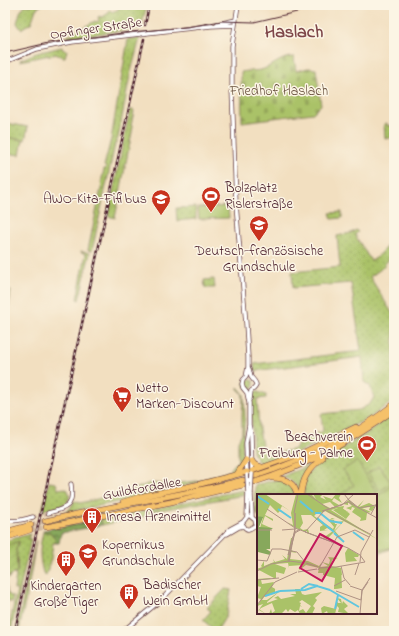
<svg xmlns="http://www.w3.org/2000/svg" width="399" height="636" font-family="'Indie Flower',sans-serif">
  <style>
    .grass { fill: url(#grass-dots); stroke: #7a704a }
    .forest { fill: url(#forest-crowns); stroke: #686444 }
    .cemetery { fill: url(#cemetery-stones); stroke: #7a704a }
    .garden { fill: url(#garden-furrows); stroke: #7a704a }
    .pitch { fill: #aac268; stroke: #7a704a }
    .lines { fill: none; stroke-linecap: round; stroke-linejoin: round }
    .minor-tunnel { stroke: #d0b9a2; stroke-width: 3.5; stroke-dasharray: 3.5 2; stroke-linecap: butt }
    .highway-tunnel { stroke: #d0b9a2; stroke-width: 5; stroke-dasharray: 5 2.5; stroke-linecap: butt }
    .minor-casing { stroke: #633c41; stroke-width: 5 }
    .highway-casing { stroke: #633c41; stroke-width: 6 }
    .minor { stroke: #fff; stroke-width: 3.5 }
    .highway { stroke: #f5c16b; stroke-width: 5 }
    .tram { stroke: #4a1f2b; stroke-width: 1 }
    .rail-casing { stroke: #4a1f2b; stroke-width: 2.5 }
    .rail { stroke: #fcf5e5; stroke-width: 1; stroke-dasharray: 3; stroke-linecap: butt }
    .minor-bridge-casing { stroke: #633c41; stroke-width: 5; stroke-linecap: butt }
    .minor-bridge { stroke: #fff; stroke-width: 3.5 }
    .labels { text-anchor: middle; dominant-baseline: central; stroke-width: 3; stroke-linejoin: round; paint-order: stroke }
    .street-label { font-size: 14px; fill: #4a1f2b; stroke: #fcf5e5 }
    .park-label { font-size: 14px; fill: #67503d; stroke: #fcf5e5 }
    .poi-label { font-size: 14px; fill: #4a1f2b; stroke: #fcf5e5; text-anchor: start }
    .district-label { font-size: 18px; font-weight: bold; fill: #7e4649; stroke: #fcf5e5 }
    .inset-river { fill: none; stroke: #60c6de; stroke-width: 2 }
    .inset-road { fill: none; stroke: #af9284; stroke-width: 1 }
    .view { fill: #c2185b; fill-opacity: 0.15; stroke: #c2185b; stroke-width: 2 }
    .inset-edge { fill: none; stroke: #4a1f2b; stroke-width: 2 }
  </style>
  <defs>
    <pattern id="grass-dots" width="8" height="8" patternUnits="userSpaceOnUse"><rect width="8" height="8" fill="#aac268"/><path d="M2 2h.1M6 6h.1" fill="none" stroke="#94a65a" stroke-width="1.8" stroke-linecap="round"/></pattern>
    <pattern id="forest-crowns" width="20" height="18" patternUnits="userSpaceOnUse"><rect width="20" height="18" fill="#87a85c"/><path d="M2 6a3 3 0 1 1 6 0M12 15a3 3 0 1 1 6 0" fill="none" stroke="#70884c"/></pattern>
    <pattern id="cemetery-stones" width="16" height="16" patternUnits="userSpaceOnUse"><rect width="16" height="16" fill="#aac268"/><path d="M2 7V4a2 2 0 0 1 4 0v3zM10 15v-3a2 2 0 0 1 4 0v3z" fill="#94a65a"/></pattern>
    <pattern id="garden-furrows" width="10" height="10" patternUnits="userSpaceOnUse"><rect width="10" height="10" fill="#aac268"/><path d="M-1 1l2-2M0 10L10 0M9 11l2-2" fill="none" stroke="#94a65a"/></pattern>
  </defs>
  <rect width="100%" height="100%" fill="#fcf5e5"/>
  <filter id="ink" filterUnits="userSpaceOnUse"><feTurbulence type="fractalNoise" baseFrequency=".025" numOctaves="2"/><feDisplacementMap in="SourceGraphic" scale="8" xChannelSelector="R" yChannelSelector="G"/><feConvolveMatrix kernelMatrix="1 2 1 2 8 2 1 2 1" color-interpolation-filters="sRGB"/></filter>
  <filter id="wash" filterUnits="userSpaceOnUse"><feTurbulence type="fractalNoise" baseFrequency=".012" numOctaves="4" result="noise"/><feDisplacementMap in="SourceGraphic" scale="16" xChannelSelector="R" yChannelSelector="G"/><feGaussianBlur stdDeviation="0.9" result="paint"/><feColorMatrix in="noise" values="0 0 0 0 0 0 0 0 0 0 0 0 0 0 0 0 0 1.4 0 .05"/><feComposite in="paint" operator="in"/></filter>
  <g filter="url(#wash)">
    <rect width="100%" height="100%" fill="#f2dfc0"/>
    <path class="grass" d="M25,5H42L36,9L31,24L27,25L21,29L17,23L20,12Z
      M117,5H147L141,28L67,38V36L95,21L97,22L99,21L98,17L100,16L101,18L109,13L108,11L110,10L112,12L119,9Z
      M140,38L130,75L118,138L115,144L92,251L88,250L102,184L101,183L104,169H105L106,167L104,166L111,139L128,39Z
      M62,47L63,50H67L65,57H63L55,54L20,61V60L36,53Z
      M7,123L28,127L25,140L5,137Z
      M387,123V126L394,125V137L385,139L384,124Z
      M196,207V219L177,221L176,208Z
      M342,212V218L332,219L330,213Z
      M356,230L358,232L355,235L371,261L376,258L394,238V253L381,269L370,277L394,316V400L371,417L361,422L297,453L264,464L257,461L255,455H253C253,443 249,398 253,391L258,392L266,395V398L257,399L259,429L264,456L295,449L303,439L323,431L321,414L359,410L370,404L374,397L370,386L364,382L362,357L255,371L254,364L361,351L351,283L293,288L292,272L340,267L337,236L351,233Z
      M81,251L90,253L79,300L77,299L86,254L81,252Z
      M214,279L215,288H205L204,280Z
      M5,290L11,291L9,306L5,311Z
      M244 384a5 5 0 1 1 10 0a5 5 0 1 1-10 0Z
      M238,387L244,394L245,416L242,458C241,464 238,470 233,474L123,501L63,513L70,509L74,501L80,503L127,492L150,483L168,484L198,481L229,471L238,460V441L242,433V415L243,397L242,393L238,389Z
      M394,406V408L356,434L298,465L256,479L169,500L45,525V524L53,521L169,499L241,482L266,474L301,461Z
      M394,412V547L376,555V495H303L306,476L318,462L366,434Z
      M311,464L299,495C298,484 291,479 281,477Z
      M243,475L199,487L135,500Z
      M274,480H280L292,486L295,495H258V516L255,511V485Z
      M49,482L56,483L58,489L65,488L68,490C75,508 53,508 42,511Z
      M243,490L244,495L155,511L145,514L146,516L102,525L101,520L60,529L54,528L131,513L142,512L147,510Z
      M43,532H50L55,538L56,543H53L51,559L46,575L43,573C39,556 39,549 43,532Z
      M30,534L28,539H31L11,631H8L17,590L14,589L16,575L13,574L17,572C19,562 15,554 17,545L5,546V541Z
      M36,540L30,578L19,631H16Z
      M11,575L10,577L5,581L8,594L13,597L12,602H10L5,600V578Z
      M225,589L231,590L226,616L218,629L214,630L203,620L211,611L207,608Z"/>
    <path class="forest" d="M101,520L102,525L61,533L59,543H56L55,538L50,532H43L44,530L54,528L60,529Z"/>
    <path class="cemetery" d="M294,57L296,71L308,68L316,69L321,105L313,113L242,122L241,72C250,70 258,72 266,68C277,63 282,57 294,57Z"/>
    <path class="garden" d="M130,109L134,111L131,126L133,127L115,218L108,216Z
      M19,541L16,549L17,572L5,578V546Z"/>
    <path class="pitch" d="M5,137L23,140L20,155L5,153Z
      M228,206L229,218L199,219L198,208Z
      M357,461L377,493L373,495H340L354,485L343,470Z
      M379,466L391,483L380,491L368,473Z
      M394,485V547L376,551V497Z"/>
  </g>
  <g filter="url(#ink)">
    <g class="lines">
      <path class="minor-tunnel" d="M33,517L48,513"/>
      <path class="highway-tunnel" d="M31,525L45,521
        M30,530L46,527"/>
      <g class="minor-casing">
        <path id="minor" d="M238,5L232,46V88L236,204L246,324L248,357V367L246,377L243,380L242,384L243,388L247,393L249,403V425L246,443L247,474
          M217,24L236,20
          M147,33L211,26L234,25
          M5,62L37,49L72,42L140,34
          M248,367C250,370 250,375 251,377C255,382 260,385 251,391L250,399
          M249,425L251,434L252,473
          M251,494L252,517
          M48,513C68,508 74,506 71,484
          M250,516L255,520L256,525
          M247,517L248,494
          M5,519C15,523 24,519 33,517
          M243,525C248,534 252,526 258,524
          M227,534L239,527L244,526
          M123,631L161,600L230,529L243,522L247,517"/>
      </g>
      <g class="highway-casing">
        <path id="highway" d="M252,461L254,464L262,467
          M252,471L300,454L356,427
          M237,474L246,460
          M255,476C305,460 353,437 394,404
          M272,478C284,478 295,482 297,495
          M255,482C306,466 351,442 394,410
          M301,495C302,478 309,469 322,458
          M123,502L143,496L200,484L247,472
          M45,521C111,505 178,497 243,480
          M46,527L171,502L243,485
          M5,532L31,525
          M5,538L30,530"/>
      </g>
      <use href="#minor" class="minor"/>
      <use href="#highway" class="highway"/>
      <path class="tram" d="M5,53L48,43L130,32L187,27L221,21L254,22L327,5"/>
      <g class="rail-casing">
        <path id="rail" d="M145,25L149,5
          M15,631L144,39"/>
      </g>
      <use href="#rail" class="rail"/>
      <g class="minor-bridge-casing">
        <path id="minor-bridge" d="M140,34L147,33
          M247,475L248,494
          M251,494L252,474"/>
      </g>
      <use href="#minor-bridge" class="minor-bridge"/>
    </g>
  </g>
  <defs>
    <g id="stadium-pin" transform="scale(1)"><path d="M0 17L-7.5 6A9.5 9.5 0 1 1 7.5 6Z" fill="#c8321e" stroke="#fcf5e5"/><path d="M0-5a6.5 5 0 1 0 0 10a6.5 5 0 1 0 0-10ZM-3.5-1.8h7v3.6h-7Z" fill="#fff"/></g>
    <g id="school-pin" transform="scale(1)"><path d="M0 17L-7.5 6A9.5 9.5 0 1 1 7.5 6Z" fill="#c8321e" stroke="#fcf5e5"/><path d="M0-5L7-2L0 1L-7-2ZM-4 1L0 2.5L4 1V4Q0 6-4 4Z" fill="#fff"/></g>
    <g id="supermarket-pin" transform="scale(1)"><path d="M0 17L-7.5 6A9.5 9.5 0 1 1 7.5 6Z" fill="#c8321e" stroke="#fcf5e5"/><path d="M-6-5.5h2.5l.6 2H6L4.5 2H-2.5L-4.4-4H-6ZM-1.5 3.2a1.3 1.3 0 1 0 .1 0ZM3 3.2a1.3 1.3 0 1 0 .1 0Z" fill="#fff"/></g>
    <g id="building-pin" transform="scale(1)"><path d="M0 17L-7.5 6A9.5 9.5 0 1 1 7.5 6Z" fill="#c8321e" stroke="#fcf5e5"/><path d="M-4-6H4V6H1V3H-1V6H-4ZM-2.5-4.3h1.7v1.8h-1.7ZM.8-4.3h1.7v1.8H.8ZM-2.5-1h1.7V.8h-1.7ZM.8-1h1.7V.8H.8Z" fill="#fff"/></g>
  </defs>
  <g fill-rule="evenodd">
    <use href="#stadium-pin" x="211" y="196"/>
    <use href="#school-pin" x="161" y="199"/>
    <use href="#school-pin" x="259" y="225"/>
    <use href="#supermarket-pin" x="122" y="396"/>
    <use href="#stadium-pin" x="367" y="445"/>
    <use href="#building-pin" x="92" y="517"/>
    <use href="#school-pin" x="88" y="553"/>
    <use href="#building-pin" x="66" y="560"/>
    <use href="#building-pin" x="129" y="593"/>
  </g>
  <g class="labels">
    <g class="street-label">
      <text transform="translate(96 29) rotate(-8)">Opfinger Straße</text>
      <text transform="translate(142 489) rotate(-10)">Guildfordallee</text>
    </g>
    <g class="park-label">
      <text x="279" y="91">Friedhof Haslach</text>
    </g>
    <g class="poi-label">
      <text x="225" y="188">Bolzplatz<tspan x="225" dy="16">Rislerstraße</tspan></text>
      <text x="147" y="199" text-anchor="end">AWO-Kita-Fifibus</text>
      <text x="259" y="251" text-anchor="middle">Deutsch-französische<tspan x="259" dy="16">Grundschule</tspan></text>
      <text x="136" y="388">Netto<tspan x="136" dy="16">Marken-Discount</tspan></text>
      <text x="353" y="437" text-anchor="end">Beachverein<tspan x="353" dy="16">Freiburg - Palme</tspan></text>
      <text x="106" y="517">Inresa Arzneimittel</text>
      <text x="102" y="545">Kopernikus<tspan x="102" dy="16">Grundschule</tspan></text>
      <text x="143" y="585">Badischer<tspan x="143" dy="16">Wein GmbH</tspan></text>
      <text x="66" y="586" text-anchor="middle">Kindergarten<tspan x="66" dy="16">Große Tiger</tspan></text>
    </g>
    <g class="district-label">
      <text x="294" y="33">Haslach</text>
    </g>
  </g>
  <g transform="translate(257 494)">
    <rect width="120" height="120" fill="#f2dfc0"/>
    <path d="M0,0H8L33,17L25,12L23,16L34,24L23,17L21,19L13,11L8,21L16,25V27L8,22L5,30L14,34H3L6,24L0,22ZM39,0H54L59,5L56,0H66L63,3L69,6L66,2L75,5L79,0H84L82,4L85,9L77,4L75,7L82,11L78,13L73,8L65,10L73,14L87,12L86,15L93,19L81,14L74,16L120,45L68,17L64,19L72,26L75,24L78,25L72,26H77L78,30H80L77,37L84,30L81,28L87,27L78,37L87,48L77,38L70,45L66,44L76,37L70,34L67,36H71L63,37V33L66,31L54,21H44L46,29L43,34L46,36L51,35L52,39L60,42L50,39V37L48,38L37,33L30,28L36,31L34,19ZM60,19L69,23L77,33L76,35L57,22ZM92,6L100,13L107,6L102,13L112,9L118,12L115,17L112,16L113,13L105,14L114,18L110,19L109,26L103,27L104,24L95,18L98,14L95,13L94,16L89,14L95,12L91,8V11L86,10ZM34,44H35L34,56L40,59L34,58L33,65L51,67L62,72L65,68L63,73L71,72L65,68L72,70L73,66L71,63L81,64L75,66L74,72L84,74L85,94L77,95L78,84L66,81V79H61L62,74L49,71L41,77L46,71L32,72V74L31,69L18,70L29,74L27,80L19,78V84H17L0,75L5,73L4,72L7,67V72L17,68L16,65L18,68L28,65L25,61L30,65ZM13,84L14,85L4,86L5,90L17,88L15,93L20,96L18,95V99L7,103L5,106H10L23,97L10,108V109L21,105L17,104L21,102L24,105L38,102L33,100H39L38,95H43L45,100L48,101L65,98L58,104L60,106L56,112L58,114L55,120H43L41,116L38,118L33,115L31,118L29,115L24,120H12L14,115L15,119L18,117L15,109L2,115L9,120L2,116L0,118L6,110L0,112L4,105L0,104L4,93L0,92V85ZM45,106L54,112L49,119L46,115L42,117L43,112L45,113L43,111L44,109L42,108ZM80,104L84,105L85,110L86,107L91,112L87,115L92,120L81,118L82,114L80,112L78,120H71L70,117L65,120L64,114L67,112L79,115V106L81,109H84Z" fill="#aac268" fill-rule="evenodd"/>
    <path d="M7,21L2,33L16,34L13,36V55H9L14,58L13,61L1,58L0,61V22L6,23Z" fill="#87a85c"/>
    <path d="M81,14H85L93,20L89,25L76,16ZM91,54L102,61L101,63H97L100,67L89,68L88,59Z" fill="#aac268"/>
    <path d="M84,74L85,81L81,82L84,94L77,95L79,85L77,79L79,78L75,75Z" fill="#aac268"/>
    <path class="inset-river" d="M0,2L12,10M43,7L56,18M21,15L34,24M58,19H63L73,27L85,29M60,24L77,38M96,38L107,46M77,39L87,48M44,95L52,90L61,92M73,96L102,113M23,97L48,96L60,92L73,96M8,102L23,97M78,115L81,101"/>
    <path class="inset-road" d="M50,0L72,15M87,0L96,11M92,6L102,14L119,11M10,15L38,34L91,54L103,61L108,68M65,17L85,11L97,0M70,17L113,40M37,19L41,0M114,20L120,9M0,36H15M25,36L38,35M41,36H43L38,39L32,60L31,61L35,45L38,38ZM48,38L75,48M48,38L67,17L91,8L120,24M0,66L10,67L15,55H24L40,58L48,68M32,67L48,69M31,68L34,53L38,36V19V34L32,68M103,68L104,58L116,36M49,69L61,73M84,72L87,84L93,91M79,73L108,68M62,74L79,73M61,76L80,43L98,36L112,43M0,77L14,70L31,67M41,78L60,75M98,81L102,69M0,86L22,84M77,92L88,86M93,92L105,96M79,97L104,106L105,96L113,84M0,111L18,88L40,78M103,120L105,97L111,88"/>
    <path class="view" d="M63,40L85,52L65,87L43,74Z"/>
    <rect width="120" height="120" class="inset-edge"/>
  </g>
  <rect width="399" height="636" fill="none" stroke="#fcf5e5" stroke-width="20"/>
</svg>
